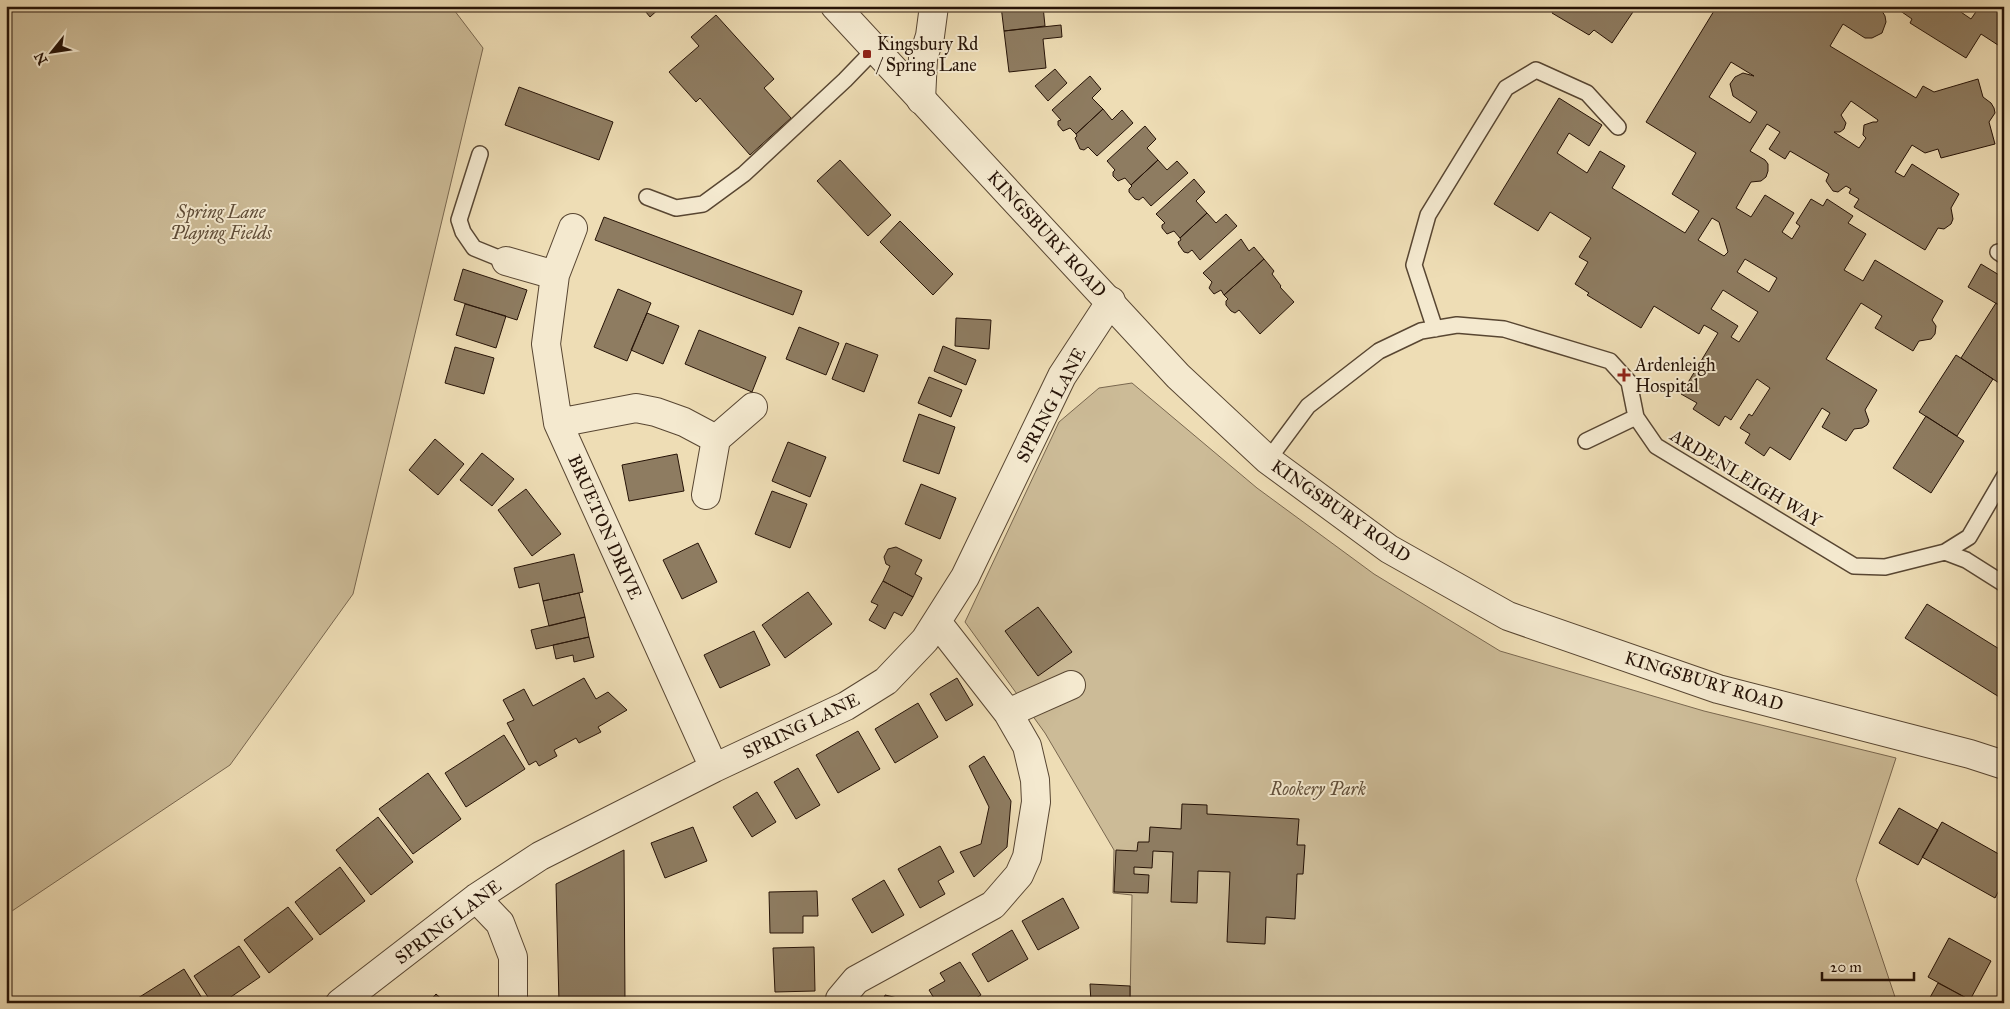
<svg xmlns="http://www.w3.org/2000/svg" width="2010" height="1009" font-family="'IM FELL Great Primer',serif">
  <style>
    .green { fill: #ccbb97; stroke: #79674f }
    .building { fill: #8e7c61; stroke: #261307; fill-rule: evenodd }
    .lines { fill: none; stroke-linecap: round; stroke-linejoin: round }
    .service-casing { stroke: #584632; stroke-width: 18 }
    .minor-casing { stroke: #584632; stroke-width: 30 }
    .tertiary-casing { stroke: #584632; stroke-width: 30 }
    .service { stroke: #f4e9cf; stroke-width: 15 }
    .minor { stroke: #f4e9cf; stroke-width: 28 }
    .tertiary { stroke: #f4e9cf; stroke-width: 28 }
    .poi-dot { fill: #8f2418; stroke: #f4e9cf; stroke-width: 2 }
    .labels { text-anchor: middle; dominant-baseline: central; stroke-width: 4; stroke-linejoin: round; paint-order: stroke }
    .poi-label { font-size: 18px; fill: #261307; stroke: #f4e9cf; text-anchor: start }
    .park-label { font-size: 18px; font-style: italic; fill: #604e39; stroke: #f4e9cf }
    .street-label { font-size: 18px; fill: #261307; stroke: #f4e9cf }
  </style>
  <rect width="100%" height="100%" fill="#eeddb5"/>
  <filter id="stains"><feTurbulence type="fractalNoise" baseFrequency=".004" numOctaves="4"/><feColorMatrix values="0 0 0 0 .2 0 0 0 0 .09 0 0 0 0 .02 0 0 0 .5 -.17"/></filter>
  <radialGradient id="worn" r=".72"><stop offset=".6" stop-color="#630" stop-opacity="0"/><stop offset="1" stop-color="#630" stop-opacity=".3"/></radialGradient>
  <path class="green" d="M6,6H451L483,48L353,594L230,765L6,915Z
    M1132,383L1257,488L1374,574L1500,651L1704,711L1896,758L1856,880L1897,1003H1130L1132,895L1113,893L1114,850L1045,733L965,622L1059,422L1099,388Z"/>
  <path class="building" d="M641,6H662L650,17Z
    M1001,6H1043L1045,26L1004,31Z
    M1556,6H1637L1612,43L1594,30L1589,35L1552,13Z
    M1717,6H1873L1882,11L1885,16L1886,22L1882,33L1872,38H1865L1843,24L1830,46L1916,98L1923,86L1934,92L1978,79L1983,97L1991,103L1994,108L1995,113L1989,122L1995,144L1941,158L1938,149L1925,153L1912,145L1895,172L1904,177L1912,164L1959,194L1951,208L1953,219L1951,224L1944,229L1938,228L1925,250L1854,207L1859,199L1849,193L1851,189L1846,186L1838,192L1833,191L1826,181L1829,174L1790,151L1785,159L1769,149L1780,132L1767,124L1750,151L1765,160L1768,164V171L1766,177L1761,181L1751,182L1736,208L1751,217L1765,195L1794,213L1782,232L1792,239L1800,226L1796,223L1811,199L1823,206L1827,199L1853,216L1848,223L1866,234L1844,270L1863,281L1875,260L1943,301L1932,320L1936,326L1935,334L1931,339L1919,341L1913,351L1875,328L1882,316L1861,303L1826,359L1877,390L1865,410L1869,421L1867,425L1862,428L1854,429L1846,441L1822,427L1830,413L1822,408L1790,460L1770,447L1764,456L1745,443L1750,434L1740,428L1749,414L1752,416L1770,388L1757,379L1731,420L1725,416L1719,426L1693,409L1697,403L1681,394L1718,333L1704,325L1699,334L1654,306L1641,328L1587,295L1589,293L1575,284L1588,262L1579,257L1591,238L1550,212L1538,231L1494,204L1559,98L1602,125L1589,146L1569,133L1557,153L1587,173L1600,151L1625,166L1612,188L1685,233L1699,211L1672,194L1696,153L1646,122ZM1731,62L1754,76L1743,73L1735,77L1730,84L1733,96L1757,112L1750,123L1709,97ZM1851,101L1878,120L1877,122H1873L1864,125L1863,135L1866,138L1859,148L1834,132H1840L1844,129L1846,123L1841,115ZM1712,218L1719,222L1728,252L1724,256L1698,240ZM1745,259L1777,278L1769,292L1737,272ZM1723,290L1758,312L1739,342L1731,337L1738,326L1711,309Z
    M1901,6H1957L1955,8L1971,19L1980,6H2004V43L2001,47L1981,34L1966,58L1910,23L1912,19L1899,10Z
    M716,15L774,79L764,88L791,118L750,155L700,98L696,102L669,72L699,46L691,37Z
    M1061,25L1062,37L1043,39L1046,68L1009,72L1004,31Z
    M1055,69L1067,83L1048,101L1035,86Z
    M1090,76L1101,89L1092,98L1103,109L1076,134L1070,128L1063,131L1058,125V121L1061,120L1052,110Z
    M519,87L613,122L599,160L505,125Z
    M1103,109L1112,120L1122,110L1133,123L1097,156L1088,147L1084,150L1080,149L1075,138L1077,136L1076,134Z
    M1145,126L1156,139L1147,148L1158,160L1131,185L1125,178L1118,181L1113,176V172L1115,170L1107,161Z
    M840,160L891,215L868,236L817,181Z
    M1158,160L1167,170L1177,161L1188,173L1151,206L1143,197L1139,200L1135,199L1129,192V189L1132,186L1131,185Z
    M1194,179L1205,192L1196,201L1207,213L1180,238L1174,231L1167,234L1162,228V225L1165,223L1156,214Z
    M1207,213L1216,223L1226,214L1237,226L1200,260L1192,250L1188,253L1184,252L1179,245L1178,242L1181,240L1180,238Z
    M604,217L802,291L793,315L595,240Z
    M900,221L953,274L933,295L880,242Z
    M1241,239L1249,251L1254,247L1264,259L1224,295L1221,290L1214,294L1209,288L1212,282L1203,273Z
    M1264,259L1274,271L1272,274L1281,286L1280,287L1294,302L1260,334L1239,310L1235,313L1231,311L1226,305V301L1228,299L1224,295Z
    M1981,264L2004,278V308L1968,287Z
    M463,269L527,290L517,320L454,300Z
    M618,289L651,303L627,361L594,347Z
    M1996,303L2004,308V376L1999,383L1961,358Z
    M465,304L506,316L496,348L456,335Z
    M647,313L679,326L663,364L631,350Z
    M956,318L991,320L989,349L955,346Z
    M799,327L839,343L826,375L786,359Z
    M699,330L766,357L752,392L685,364Z
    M846,343L878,355L864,392L832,379Z
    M943,346L976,360L966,385L934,371Z
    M455,347L494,358L484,394L445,383Z
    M1956,355L1993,379L1957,436L1919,412Z
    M929,377L962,390L951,417L918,403Z
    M919,414L955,427L939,474L903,461Z
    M1926,416L1964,441L1931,493L1893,468Z
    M435,439L464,464L438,495L409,470Z
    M788,442L826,457L810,497L772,481Z
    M482,453L514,479L492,506L460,480Z
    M677,454L684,491L629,501L622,465Z
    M921,484L956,498L940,539L905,524Z
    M526,489L561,534L532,556L498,510Z
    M772,491L807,504L790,548L755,534Z
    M698,543L717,582L682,599L663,560Z
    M896,547L922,560L915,574L922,578L913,597L883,581L890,566L886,564L884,557L888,549Z
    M574,554L583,592L543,601L539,583L519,588L514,568Z
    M883,581L913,597L902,616L894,612L885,629L869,620L878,605L871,602Z
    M808,592L832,624L785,658L762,625Z
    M579,593L585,617L549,626L543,601Z
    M1927,604L2004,652V700L1905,638Z
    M1038,607L1072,652L1038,676L1005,631Z
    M585,617L589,637L536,649L531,630Z
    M754,631L770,665L720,688L704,655Z
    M589,637L594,657L574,662L573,655L556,659L553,645Z
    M584,678L596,699L608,692L627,710L598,727L601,732L579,743L576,738L554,750L557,756L539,766L536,761L529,765L507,723L514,720L503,700L524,689L533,706Z
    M957,678L973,705L946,721L930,694Z
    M918,703L938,737L895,763L875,729Z
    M858,731L880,769L838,793L816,755Z
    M504,735L525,769L466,807L445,773Z
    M984,756L1011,801L1007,847L974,877L960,852L981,844L989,807L969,766Z
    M798,768L820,805L796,819L774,782Z
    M428,773L461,819L413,854L379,809Z
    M757,792L776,822L752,837L733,807Z
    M1182,804L1207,805V814L1299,819L1297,845H1305L1303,874H1297L1295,919L1266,917L1265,944L1227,942L1230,872L1198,871L1197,903L1171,902L1173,852L1153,851L1152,868L1134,867V874L1149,875L1148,893L1114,892L1116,850L1137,851L1138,842H1149L1150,827L1181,829Z
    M1899,808L1938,830L1918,865L1879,843Z
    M378,817L413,862L371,895L336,850Z
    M1942,822L2004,857V881L1995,898L1922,857Z
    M693,827L707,861L665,878L651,843Z
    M940,846L954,872L938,881L945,894L920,908L898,869Z
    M624,850L625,1003H559L556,884Z
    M340,867L365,901L320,935L295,902Z
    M884,880L904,915L872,933L852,899Z
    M817,891L818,916H803V933H770L769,892Z
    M1063,898L1079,928L1038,950L1022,921Z
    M288,907L313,939L269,973L244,940Z
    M1012,930L1028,959L988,982L972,954Z
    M1949,938L1991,961L1970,1000L1928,977Z
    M239,946L260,977L222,1003H212L194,976Z
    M814,947L815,991L775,992L773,948Z
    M960,962L981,995L968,1003H937L929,990L945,981L940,973Z
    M184,969L205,1003H141L138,998Z
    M1938,983L1970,1000L1968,1003H1927Z
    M1090,984L1130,986V1003H1091Z
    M436,994L446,1003H428Z
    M885,995L914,1002L883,1003Z"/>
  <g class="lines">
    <g class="service-casing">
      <path id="service" d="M480,154L459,220L463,232L474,248L506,261
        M647,197L676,208L703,204L744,174L845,80L875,49
        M1998,252L2004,256
        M1435,329L1414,265L1428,215L1506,88L1536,70L1587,93L1618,127
        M1586,441L1636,417
        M1268,460L1308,406L1379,351L1421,331L1457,325L1504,329L1610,361L1629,382L1636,417L1656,446L1854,566L1885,567L1945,552L1969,537L2004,477
        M1945,552L1966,560L2004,584"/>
    </g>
    <g class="minor-casing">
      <path id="minor" d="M921,100L923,58L930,36L934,6
        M573,228L555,275L546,344L558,423L714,768
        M506,261L555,275
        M558,423L636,408L656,412L684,422L716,439L753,407
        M706,495L716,439
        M1008,713L1071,685
        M476,898L500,923L513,957V1003
        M340,1003L476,898L540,856L714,768L846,706L886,681L925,640L965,577L1062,376L1111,301
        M840,1003V999L856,980L993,905L1019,875L1027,857L1036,802L1035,780L1027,746L1008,713L937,622"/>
    </g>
    <g class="tertiary-casing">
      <path id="tertiary" d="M835,6L1178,376L1268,460L1389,549L1508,616L1718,689L1970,754L2004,765"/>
    </g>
    <use href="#service" class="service"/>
    <use href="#minor" class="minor"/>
    <use href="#tertiary" class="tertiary"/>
  </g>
  <g class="poi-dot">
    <rect x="862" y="49" width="10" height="10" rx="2.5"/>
    <path d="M1621.5 367.5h5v5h5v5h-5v5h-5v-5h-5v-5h5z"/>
  </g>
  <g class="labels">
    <g class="poi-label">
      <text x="877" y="44">Kingsbury Rd<tspan x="877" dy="21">/ Spring Lane</tspan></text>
      <text x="1635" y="365">Ardenleigh<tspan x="1635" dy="21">Hospital</tspan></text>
    </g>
    <g class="park-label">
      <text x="221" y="212">Spring Lane<tspan x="221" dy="21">Playing Fields</tspan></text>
      <text x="1318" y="789">Rookery Park</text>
    </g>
    <g class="street-label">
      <text transform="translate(1047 234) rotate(47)">KINGSBURY ROAD</text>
      <text transform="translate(1051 405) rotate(-62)">SPRING LANE</text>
      <text transform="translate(1746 478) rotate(31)">ARDENLEIGH WAY</text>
      <text transform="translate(1341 511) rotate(35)">KINGSBURY ROAD</text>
      <text transform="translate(605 527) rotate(66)">BRUETON DRIVE</text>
      <text transform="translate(1704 681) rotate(17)">KINGSBURY ROAD</text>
      <text transform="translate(801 726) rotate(-26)">SPRING LANE</text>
      <text transform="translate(448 922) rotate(-37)">SPRING LANE</text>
    </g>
  </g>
  <rect width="2010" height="1009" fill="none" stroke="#eeddb5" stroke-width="25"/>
  <rect x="8" y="8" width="1995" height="994" fill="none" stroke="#261307" stroke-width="2.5"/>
  <rect x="12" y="12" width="1985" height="984" fill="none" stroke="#261307"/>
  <g transform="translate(52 52) rotate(240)" stroke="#f4e9cf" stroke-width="4" paint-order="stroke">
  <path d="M0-4L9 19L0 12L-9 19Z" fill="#261307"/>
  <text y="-8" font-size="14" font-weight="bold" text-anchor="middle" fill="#261307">N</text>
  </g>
  <path d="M1822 972v8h92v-8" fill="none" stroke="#261307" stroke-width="2.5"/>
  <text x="1830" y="972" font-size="15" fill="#261307" stroke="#f4e9cf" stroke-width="4" paint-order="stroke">20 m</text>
  <rect width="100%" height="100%" filter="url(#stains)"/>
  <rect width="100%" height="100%" fill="url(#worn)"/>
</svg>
